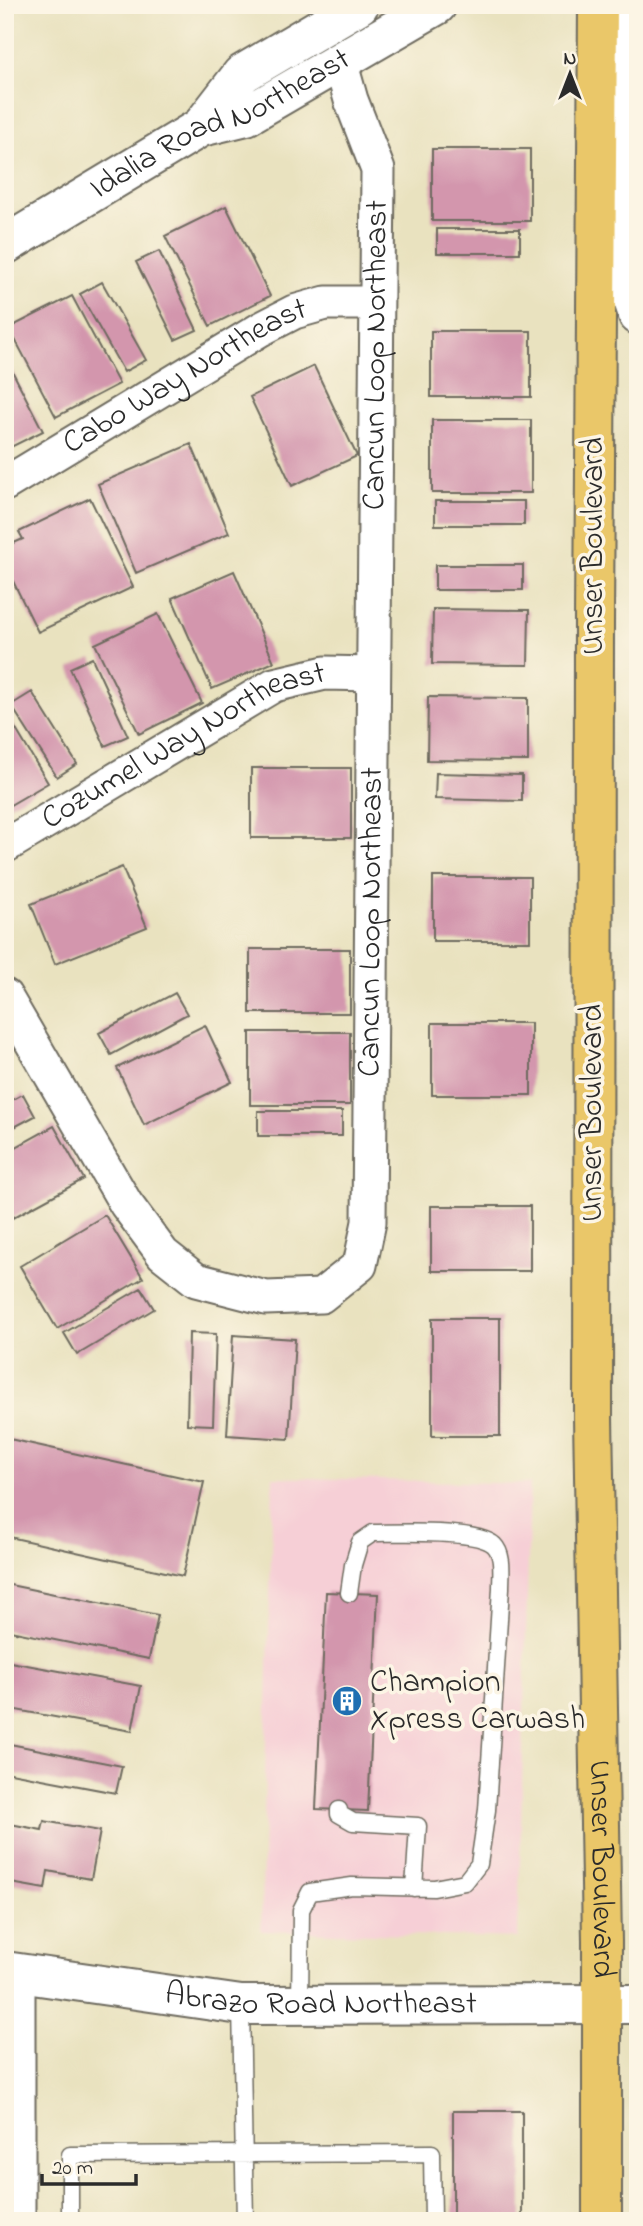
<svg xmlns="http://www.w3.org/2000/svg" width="643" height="2226" font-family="'Indie Flower',sans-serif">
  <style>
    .built { fill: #f6cfd6 }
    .building { fill: #d396ad }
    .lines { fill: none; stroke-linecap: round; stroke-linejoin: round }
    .service-casing { stroke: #6e6b5f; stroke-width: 19 }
    .minor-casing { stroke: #6e6b5f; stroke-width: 37 }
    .tertiary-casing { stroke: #6e6b5f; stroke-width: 42 }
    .primary-casing { stroke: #6e6b5f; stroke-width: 42 }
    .service { stroke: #fff; stroke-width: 16 }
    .minor { stroke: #fff; stroke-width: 33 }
    .tertiary { stroke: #fff; stroke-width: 38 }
    .primary { stroke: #eac769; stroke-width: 38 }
    .labels { text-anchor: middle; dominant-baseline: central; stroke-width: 7; stroke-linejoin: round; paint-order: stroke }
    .street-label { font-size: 32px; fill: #2b2b2b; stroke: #fcf5e5 }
    .poi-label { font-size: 32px; fill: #2b2b2b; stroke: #fcf5e5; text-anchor: start }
  </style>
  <rect width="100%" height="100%" fill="#fcf5e5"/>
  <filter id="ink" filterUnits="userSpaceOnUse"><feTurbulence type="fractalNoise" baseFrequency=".0143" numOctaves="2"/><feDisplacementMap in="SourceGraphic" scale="14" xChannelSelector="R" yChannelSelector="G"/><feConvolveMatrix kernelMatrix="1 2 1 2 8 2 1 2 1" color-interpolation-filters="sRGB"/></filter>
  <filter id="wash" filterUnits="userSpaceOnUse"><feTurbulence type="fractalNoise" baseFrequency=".00686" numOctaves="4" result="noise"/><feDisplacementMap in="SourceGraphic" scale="28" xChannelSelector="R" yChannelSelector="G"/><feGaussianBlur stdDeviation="1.57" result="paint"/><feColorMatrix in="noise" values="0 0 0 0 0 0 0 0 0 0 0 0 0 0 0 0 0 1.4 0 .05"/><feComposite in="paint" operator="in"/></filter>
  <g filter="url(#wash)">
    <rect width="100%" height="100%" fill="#e9e2bf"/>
    <path class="built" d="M273,1477L530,1484L518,1938L261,1931Z"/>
    <g id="blocks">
      <path class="building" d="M432,149H530V221H432Z
        M226,206L270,296L210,326L165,236Z
        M437,229H520V253H437Z
        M159,251L197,330L175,340L136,262Z
        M102,282L146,360L124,372L80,294Z
        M72,296L119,384L56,417L9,328Z
        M431,331H531V397H431Z
        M5,357L43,431L5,450Z
        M314,366L357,456L292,486L250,397Z
        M432,420H531V493H432Z
        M191,444L229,533L136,573L98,484Z
        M90,498L133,587L38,632L5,565V547L23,539L19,532Z
        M435,501H524V525H435Z
        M435,565H523V590H435Z
        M234,571L274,662L212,689L172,598Z
        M433,609L529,610L528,665L432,664Z
        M158,614L202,703L139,734L95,644Z
        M92,658L128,736L105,746L70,668Z
        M32,692L77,764L57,777L11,705Z
        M428,697L528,698V761L427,760Z
        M5,711L48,783L5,808Z
        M251,768H351V838H251Z
        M436,773L522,775V801L435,799Z
        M122,867L147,927L55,964L31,904Z
        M433,877H530V941H433Z
        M250,949H350V1013H250Z
        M175,993L187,1014L111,1055L99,1033Z
        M432,1023H531V1095H432Z
        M205,1025L232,1082L144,1125L117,1068Z
        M250,1032H350V1105H250Z
        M23,1094L35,1116L5,1132V1104Z
        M258,1111H342V1136H258Z
        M54,1126L84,1179L5,1222V1153Z
        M431,1206H530V1271H431Z
        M105,1215L143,1278L57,1329L20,1266Z
        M141,1288L154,1309L77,1355L64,1333Z
        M432,1318H500V1436H432Z
        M189,1333L216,1334L213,1425L187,1424Z
        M233,1335L295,1339L289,1439L227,1435Z
        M5,1438L204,1482L183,1576L5,1536Z
        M5,1584L158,1615L149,1659L5,1630Z
        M326,1592L378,1594L368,1811L316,1809Z
        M5,1661L141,1686L132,1731L5,1708Z
        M5,1743L122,1766L116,1793L5,1772Z
        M44,1821L100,1831L91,1879L48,1871L45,1889L5,1882V1823L42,1830Z
        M453,2111H522V2221H453Z"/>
    </g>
  </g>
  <g filter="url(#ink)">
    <use href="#blocks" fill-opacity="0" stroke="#6e6b5f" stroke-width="2"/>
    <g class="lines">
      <g class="service-casing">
        <path id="service" d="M339,1810V1814L353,1822L418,1826L414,1888
          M241,2005L245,2221
          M300,2005L301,1910L310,1892L352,1886L434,1888L465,1882L479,1864L487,1810L501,1588C501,1574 504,1555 494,1545C477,1529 398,1533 373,1533L360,1542L353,1565L349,1593
          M70,2221V2155L432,2153L433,2221"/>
      </g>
      <g class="minor-casing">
        <g id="minor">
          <path id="s1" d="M5,484L261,329L294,312L326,303H376"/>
          <path id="s2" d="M5,846L274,685L325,673L373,674"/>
          <path id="s3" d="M5,996L126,1204L163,1254L196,1280L266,1298L321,1296L360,1265L369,1222L378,170L351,100L340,61"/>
          <path d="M18,1974V2221"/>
        </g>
      </g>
      <g class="tertiary-casing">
        <g id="tertiary">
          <path d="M623,5L625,276L638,315"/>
          <path d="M201,127L242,74L359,5"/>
          <path id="s4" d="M5,245L201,127L246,116L437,5"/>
          <path id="s5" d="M5,1971L241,2005L638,2004"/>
        </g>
      </g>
      <g class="primary-casing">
        <g id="primary">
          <path id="s6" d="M598,5L594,623L593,1417L602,1941V2221"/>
        </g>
      </g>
      <use href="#service" class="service"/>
      <use href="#minor" class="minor"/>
      <use href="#tertiary" class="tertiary"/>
      <use href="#primary" class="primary"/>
    </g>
  </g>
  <defs>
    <g id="building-disc" transform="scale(1.575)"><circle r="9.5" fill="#1f6fb2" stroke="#fcf5e5"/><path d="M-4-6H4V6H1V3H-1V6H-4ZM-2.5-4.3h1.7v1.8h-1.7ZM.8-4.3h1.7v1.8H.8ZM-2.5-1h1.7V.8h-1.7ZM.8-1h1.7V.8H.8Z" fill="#fff"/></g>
  </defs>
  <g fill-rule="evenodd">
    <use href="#building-disc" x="347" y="1701"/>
  </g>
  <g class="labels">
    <g class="street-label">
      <text stroke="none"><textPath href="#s4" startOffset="248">Idalia Road Northeast</textPath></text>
      <text stroke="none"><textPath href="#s3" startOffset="1433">Cancun Loop Northeast</textPath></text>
      <text stroke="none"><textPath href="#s1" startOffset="210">Cabo Way Northeast</textPath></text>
      <text transform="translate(594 546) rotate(-90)">Unser Boulevard</text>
      <text stroke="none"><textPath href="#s2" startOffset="206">Cozumel Way Northeast</textPath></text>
      <text stroke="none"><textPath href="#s3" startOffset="866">Cancun Loop Northeast</textPath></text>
      <text transform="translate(593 1113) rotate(-90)">Unser Boulevard</text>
      <text stroke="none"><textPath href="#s6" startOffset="1864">Unser Boulevard</textPath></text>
      <text stroke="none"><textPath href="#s5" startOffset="318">Abrazo Road Northeast</textPath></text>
    </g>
    <g class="poi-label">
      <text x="370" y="1683">Champion<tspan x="370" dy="37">Xpress Carwash</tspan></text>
    </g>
  </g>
  <rect width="643" height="2226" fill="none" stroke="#fcf5e5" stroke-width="28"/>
  <g transform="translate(570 74)" stroke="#fcf5e5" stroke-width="5" paint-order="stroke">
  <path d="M0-5L12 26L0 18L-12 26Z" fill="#2b2b2b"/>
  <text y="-10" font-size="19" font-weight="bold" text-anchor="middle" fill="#2b2b2b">N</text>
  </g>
  <path d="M42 2174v10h94v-10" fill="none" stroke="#2b2b2b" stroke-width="3.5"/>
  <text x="52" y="2174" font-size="21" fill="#2b2b2b" stroke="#fcf5e5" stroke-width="5" paint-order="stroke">20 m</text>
</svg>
